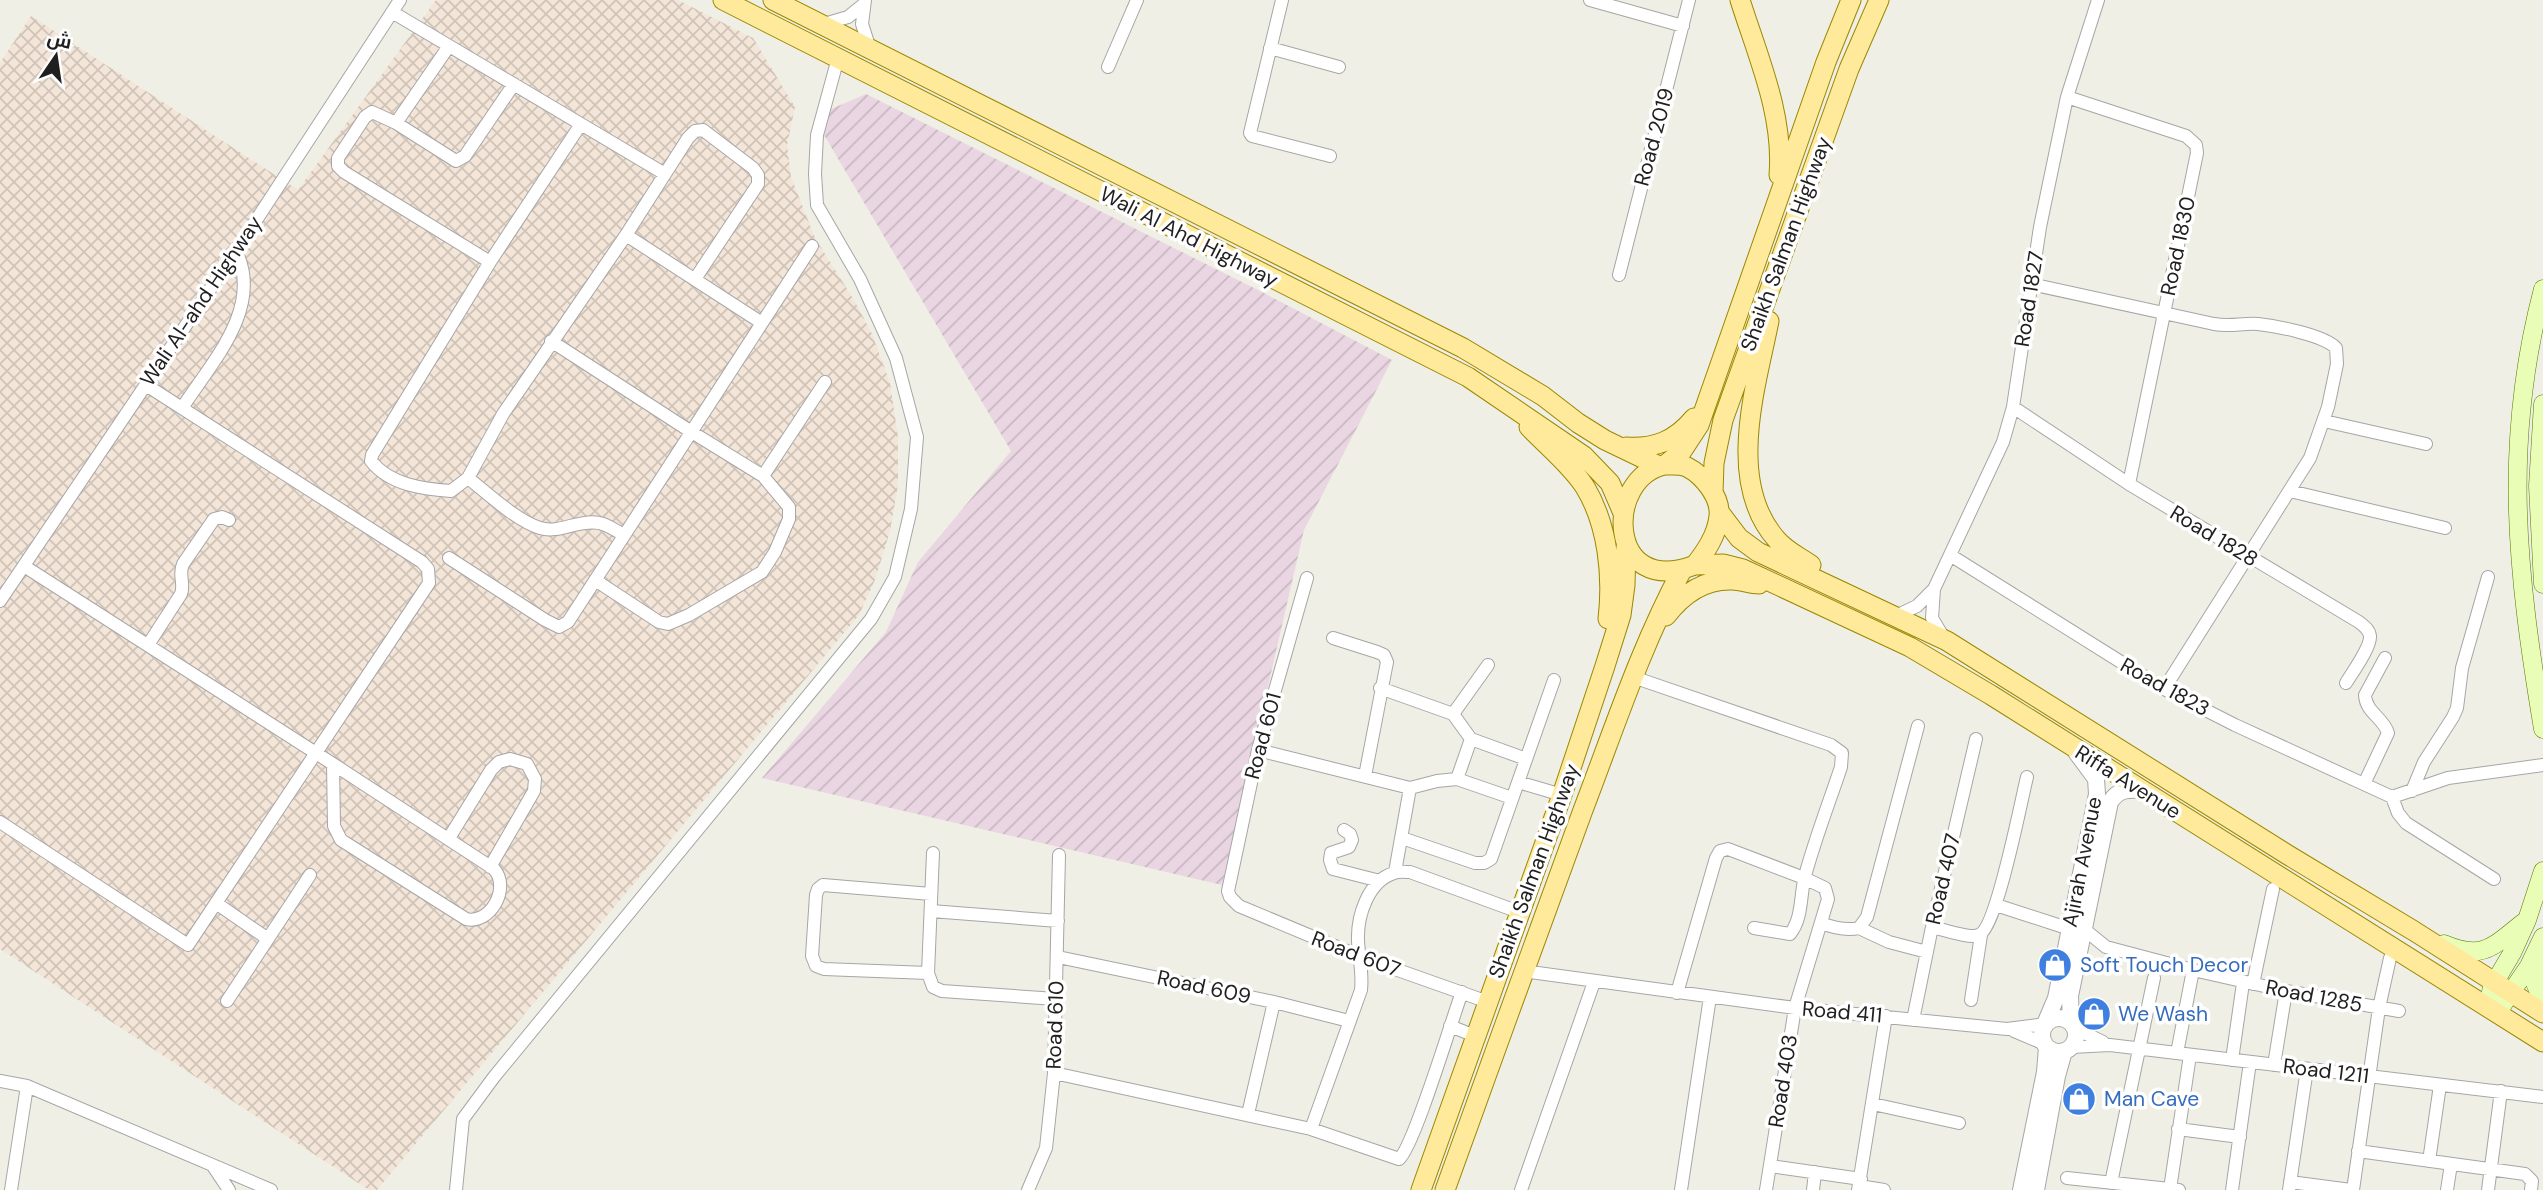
<svg xmlns="http://www.w3.org/2000/svg" width="2543" height="1190" font-family="'DM Sans',Cairo,sans-serif">
  <style>
    .industrial { fill: url(#industrial-furrows) }
    .military { fill: url(#military-cross-hatch) }
    .lines { fill: none; stroke-linecap: round; stroke-linejoin: round }
    .minor-casing { stroke: #a6a6a6; stroke-width: 14 }
    .tertiary-casing { stroke: #a6a6a6; stroke-width: 18 }
    .secondary-casing { stroke: #547c00; stroke-width: 19 }
    .primary-casing { stroke: #9a8800; stroke-width: 21 }
    .minor { stroke: #fff; stroke-width: 12 }
    .tertiary { stroke: #fff; stroke-width: 16 }
    .secondary { stroke: #eafdb7; stroke-width: 18 }
    .primary { stroke: #ffe99b; stroke-width: 19 }
    .labels { text-anchor: middle; dominant-baseline: central; stroke-width: 7; stroke-linejoin: round; paint-order: stroke }
    .street-label { font-size: 21px; fill: #1f1f1f; stroke: #fff }
    .shop-label { font-size: 21px; fill: #366cbe; stroke: #fff; text-anchor: start }
  </style>
  <defs>
    <pattern id="industrial-furrows" width="10" height="10" patternUnits="userSpaceOnUse" patternTransform="scale(1.75)"><rect width="10" height="10" fill="#ead6e2"/><path d="M-1 1l2-2M0 10L10 0M9 11l2-2" fill="none" stroke="#c8b7c1"/></pattern>
    <pattern id="military-cross-hatch" width="8" height="8" patternUnits="userSpaceOnUse" patternTransform="scale(1.75)"><rect width="8" height="8" fill="#f3e5d8"/><path d="M0 0l8 8M0 8l8-8" fill="none" stroke="#d0c4b9"/></pattern>
  </defs>
  <rect width="100%" height="100%" fill="#f0efe5"/>
  <path class="industrial" d="M866,94L1258,290L1392,360L1304,530L1222,885L762,778L886,632L918,562L1011,451L824,135L829,110Z"/>
  <path class="military" d="M436,0H678L753,38L795,107L787,145L791,177L815,238L854,300L872,334L890,383L898,437V485L890,531L875,580L859,615L377,1190H369L0,949V63L31,16L298,190Z"/>
  <g class="lines">
    <g class="minor-casing">
      <path id="minor" d="M865,0L862,24L870,49
        M1282,0L1250,133L1252,136L1330,156
        M1590,0L1683,26
        M392,12L665,174
        M824,24L848,17L863,5
        M449,46L396,123L456,161L465,156L514,84
        M1270,48L1339,67
        M1108,67L1137,0
        M2067,97L2186,136L2196,145L2197,153L2129,484
        M396,123L372,112L365,117L338,158V166L344,172L490,262
        M581,124L490,262L372,455L371,461C390,485 423,489 451,491L468,478L503,414L626,235L688,138L695,131L703,130L753,168L758,175V184L695,279
        M626,235L762,323
        M1619,275L1689,0
        M2031,284L2214,324C2230,327 2242,323 2258,324C2276,326 2324,335 2336,348L2337,364L2328,407L2310,458L2164,689
        M551,341L690,431L763,476
        M2013,407L2129,484L2359,622C2364,626 2369,629 2370,636C2371,647 2352,673 2346,683
        M182,408C211,363 264,308 236,251
        M2324,421L2426,444
        M468,478C487,493 517,521 540,528C559,534 579,519 599,523C607,524 616,531 624,535
        M2290,491L2445,528
        M1950,555L2164,689L2235,725L2392,797L2398,813L2406,823L2494,879
        M449,558L545,620L559,627L568,622L812,246
        M24,566L333,764
        M1307,578L1258,750L1228,891L1230,897L1239,906L1361,957L1488,1002
        M595,580L659,622L668,624L689,615L762,572L775,552L789,519V507L763,476L825,382
        M1934,589L2003,442L2013,407L2040,227L2067,97L2098,0
        M0,601L236,251L400,0
        M1896,616L1917,606L1934,589L1932,618L1944,638
        M1333,638L1377,652L1384,655L1387,662L1365,776
        M148,645L181,594C185,584 178,575 183,564L214,519L222,517L229,520
        M1633,677L1831,745L1842,753L1841,767C1829,803 1815,839 1805,876C1800,894 1803,918 1790,934L1754,928
        M1380,688L1453,714L1471,739L1457,779
        M1453,714L1488,665
        M1471,739L1526,759
        M1258,750L1410,788L1437,781L1457,779L1512,798
        M333,764L494,869C511,888 490,925 466,919L341,840L334,826Z
        M1518,782L1562,795
        M2364,784L2388,733C2383,717 2366,713 2365,695L2385,658
        M2412,791L2424,762L2453,717L2457,708L2462,668L2488,577
        M2392,797L2448,778L2543,765
        M0,822L188,945L429,583L428,569L422,562L146,385
        M1344,830L1350,834L1352,840L1349,847L1331,853L1330,860L1333,869L1380,881
        M449,838L491,770L499,762L510,759L527,764L535,779L534,791L490,867
        M1402,838L1475,863H1484L1491,859L1554,680
        M933,853L928,973L933,987L942,991L1056,999
        M1395,872L1410,788
        M216,903L268,939
        M1996,905L2070,929
        M931,911L1058,921
        M1821,923C1834,928 1846,931 1859,928L1867,917L1918,726
        M1932,927C1942,929 1970,939 1979,935C1997,927 2021,801 2027,777
        M1859,928L1889,942L1927,952
        M2085,930L2106,947L2193,970L2286,991L2399,1011
        M1058,957L1274,1002L1349,1021
        M1523,971L1795,1008L2007,1029L2045,1024
        M928,973L824,969L816,966L812,956L816,895L818,889L823,885L931,894
        M2253,984L2273,889
        M1677,993L1716,858L1720,851L1728,849L1804,878L1825,888L1828,899L1795,1008L1766,1190
        M1971,1000L1981,935
        M227,1001L310,875
        M1913,1020L1932,927L1976,739
        M1450,1026L1475,1036
        M2074,1028L2103,1042
        M2014,1031L2045,1044
        M2071,1047L2110,1045L2543,1097
        M2177,1053L2193,970
        M2232,1060L2243,983
        M2274,1065L2286,991
        M1054,1073L1311,1129L1399,1159C1414,1147 1452,1019 1462,992
        M0,1081L27,1086L271,1190
        M1873,1104L1959,1123
        M1248,1114L1274,1002
        M1311,1129L1361,990C1363,973 1359,958 1358,941C1357,916 1368,881 1394,873C1399,871 1406,872 1410,872L1519,912
        M2178,1129L2240,1137
        M2358,1151L2525,1174L2532,1181L2531,1190
        M2429,1161L2440,1085
        M213,1166L229,1190
        M1770,1166L1861,1179
        M2067,1178L2179,1190
        M2290,1182L2351,1190
        M2111,1183L2154,978
        M1859,1186L1884,1190
        M2170,1189L2190,1055
        M11,1190L27,1086
        M456,1190L463,1119L494,1077L871,619L895,577L911,509L917,437L896,358L860,279L817,205L815,174L817,135L838,58
        M1028,1190L1046,1148L1054,1073L1059,855
        M1521,1190L1594,982
        M1681,1190L1710,997
        M1813,1190L1815,1172
        M1858,1190L1886,1016
        M2232,1190L2250,1062
        M2289,1190L2307,1069
        M2353,1190L2379,1008L2390,958
        M2447,1190L2451,1164
        M2488,1190L2501,1091"/>
    </g>
    <g class="tertiary-casing">
      <path id="tertiary" d="M2042 1035a17 17 0 1 1 34 0a17 17 0 1 1-34 0Z
        M2071,1023L2070,996L2110,802C2119,789 2127,789 2142,790
        M2045,1024L2056,998L2097,794L2096,779L2076,752
        M2021,1190L2045,1072L2047,1047
        M2036,1190L2057,1076L2064,1051"/>
    </g>
    <g class="secondary-casing">
      <path id="secondary" d="M2543,289C2502,444 2517,573 2543,729
        M2543,404L2538,486L2543,584
        M2444,944C2484,961 2493,946 2524,922
        M2536,953L2535,983L2543,1001
        M2491,1009L2489,1002L2492,987L2512,953L2527,920L2543,871
        M2497,1013L2529,966L2543,937"/>
    </g>
    <g class="primary-casing">
      <path id="primary" d="M723,0L1468,377L1584,456L1610,483L1623,513
        M773,0L1463,348L1543,396L1578,423L1605,440L1659,466
        M1740,0C1758,57 1784,115 1779,175
        M1769,321C1756,387 1725,482 1777,540C1786,551 1800,557 1811,565
        M1529,427C1548,447 1570,464 1585,487C1608,525 1613,576 1608,619
        M1626,447C1654,449 1675,441 1694,418
        M1665,465L1682,451L1699,425L1826,62L1851,0
        M1665,465C1673,465 1680,464 1687,467C1703,475 1721,497 1719,516C1717,535 1706,551 1695,565C1606,599 1604,477 1665,465Z
        M1713,493L1714,463L1723,420L1849,69L1879,0
        M1720,513L1739,538L1758,552L1947,641L2288,855L2414,931L2543,1013
        M1695,565L1723,564L1743,569L1910,647L1991,695L2543,1042
        M1666,616C1682,595 1704,579 1732,580C1741,580 1750,584 1759,584
        M1421,1190L1562,795L1605,666L1621,615L1625,585L1626,547
        M1445,1190C1491,1063 1536,937 1583,810C1614,729 1641,646 1682,570"/>
    </g>
    <use href="#minor" class="minor"/>
    <use href="#tertiary" class="tertiary"/>
    <use href="#secondary" class="secondary"/>
    <use href="#primary" class="primary"/>
  </g>
  <defs>
    <g id="shop-disc" transform="scale(1.75)"><circle r="9.5" fill="#3f7fe0" stroke="#fff"/><path d="M-5-2.5h2.3a2.7 3.5 0 0 1 5.4 0H5L5.5 6h-11ZM-1.5-2.5h3a1.5 2.3 0 0 0-3 0Z" fill="#fff"/></g>
  </defs>
  <g fill-rule="evenodd">
    <use href="#shop-disc" x="2055" y="965"/>
    <use href="#shop-disc" x="2094" y="1014"/>
    <use href="#shop-disc" x="2079" y="1099"/>
  </g>
  <g class="labels">
    <g class="street-label">
      <text transform="translate(1654 137) rotate(-75)">Road 2019</text>
      <text transform="translate(1189 237) rotate(27)">Wali Al Ahd Highway</text>
      <text transform="translate(1786 244) rotate(-70)">Shaikh Salman Highway</text>
      <text transform="translate(2178 246) rotate(-78)">Road 1830</text>
      <text transform="translate(2029 299) rotate(-81)">Road 1827</text>
      <text transform="translate(201 301) rotate(-56)">Wali Al-ahd Highway</text>
      <text transform="translate(2214 536) rotate(31)">Road 1828</text>
      <text transform="translate(2165 687) rotate(29)">Road 1823</text>
      <text transform="translate(1263 736) rotate(-75)">Road 601</text>
      <text transform="translate(2128 782) rotate(32)">Riffa Avenue</text>
      <text transform="translate(2082 862) rotate(-79)">Ajirah Avenue</text>
      <text transform="translate(1534 871) rotate(-70)">Shaikh Salman Highway</text>
      <text transform="translate(1943 879) rotate(-77)">Road 407</text>
      <text transform="translate(1356 954) rotate(21)">Road 607</text>
      <text transform="translate(1204 987) rotate(12)">Road 609</text>
      <text transform="translate(2314 996) rotate(11)">Road 1285</text>
      <text transform="translate(1842 1012) rotate(5)">Road 411</text>
      <text transform="translate(1055 1025) rotate(-88)">Road 610</text>
      <text transform="translate(2326 1071) rotate(7)">Road 1211</text>
      <text transform="translate(1783 1081) rotate(-81)">Road 403</text>
    </g>
    <g class="shop-label">
      <text x="2080" y="965">Soft Touch Decor</text>
      <text x="2118" y="1014">We Wash</text>
      <text x="2104" y="1099">Man Cave</text>
    </g>
  </g>
  <g transform="translate(56 56) rotate(13)" stroke="#ffffff" stroke-width="5" paint-order="stroke">
  <path d="M0-5L12 26L0 18L-12 26Z" fill="#1f1f1f"/>
  <text y="-10" font-size="19" font-weight="bold" text-anchor="middle" fill="#1f1f1f">ش</text>
  </g>
</svg>
